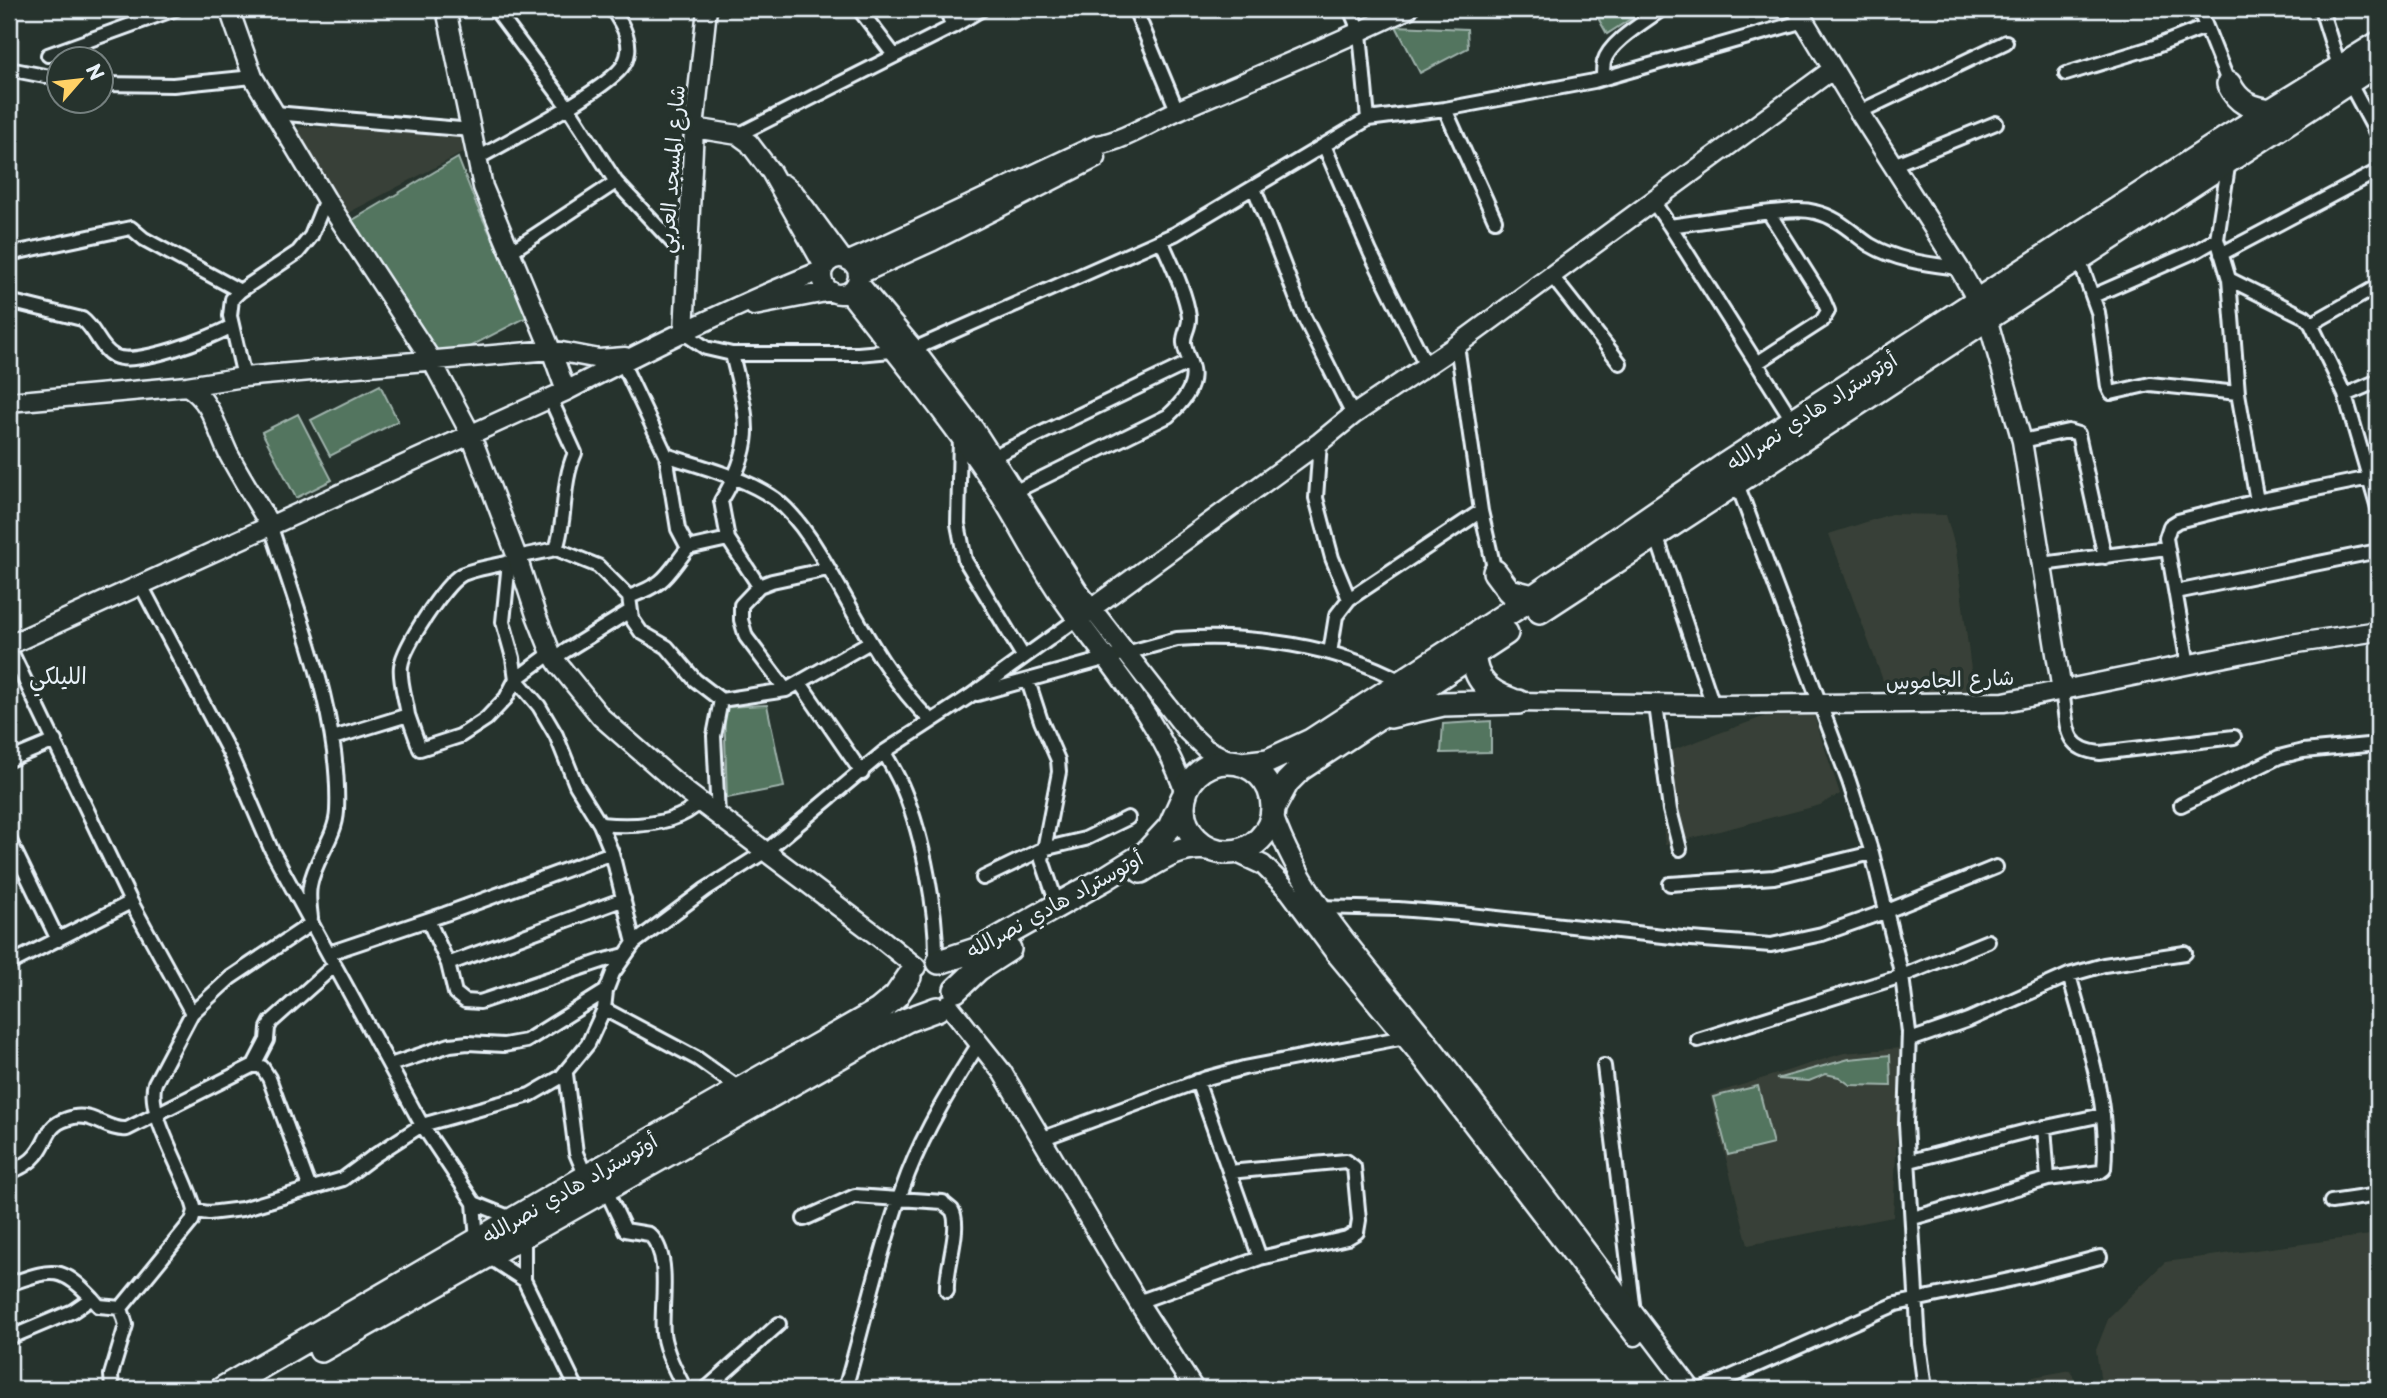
<svg xmlns="http://www.w3.org/2000/svg" width="2387" height="1398" font-family="'Playpen Sans','Playpen Sans Arabic',sans-serif">
  <style>
    .built { fill: #394137 }
    .green { fill: #53745e; stroke: #9eb2ab; stroke-width: 2 }
    .lines { fill: none; stroke-linecap: round; stroke-linejoin: round }
    .street-casing { stroke: #e8f1f8; stroke-width: 18 }
    .secondary-casing { stroke: #e8f1f8; stroke-width: 23 }
    .highway-casing { stroke: #e8f1f8; stroke-width: 28 }
    .street { stroke: #26332d; stroke-width: 12 }
    .secondary { stroke: #26332d; stroke-width: 18 }
    .highway { stroke: #26332d; stroke-width: 23 }
    .labels { text-anchor: middle; dominant-baseline: central; stroke-width: 7; stroke-linejoin: round; paint-order: stroke }
    .street-label { font-size: 21px; fill: #e8f1f8; stroke: #26332d }
    .neighbourhood-label { font-size: 23px; fill: #e8f1f8; stroke: #26332d }
  </style>
  <rect width="100%" height="100%" fill="#26332d"/>
  <filter id="ink" filterUnits="userSpaceOnUse"><feTurbulence type="fractalNoise" baseFrequency=".0143" numOctaves="2"/><feDisplacementMap in="SourceGraphic" scale="14" xChannelSelector="R" yChannelSelector="G"/><feConvolveMatrix kernelMatrix="1 2 1 2 8 2 1 2 1" color-interpolation-filters="sRGB"/></filter>
  <g filter="url(#ink)">
    <path class="built" d="M300,127L351,128L462,137L464,152L346,214L297,133Z
      M1891,514L1946,515L1956,550L1974,694H1888L1829,534Z
      M1782,710H1812L1840,794L1820,805L1665,845L1657,756Z
      M1901,1048L1893,1217L1748,1245L1710,1095L1844,1053Z
      M2378,1234V1389H2102L2096,1350L2109,1317L2165,1262Z
      M2071,1370L2077,1389H1969Z"/>
    <path class="green" d="M1593,9H1646L1607,34Z
      M1396,26L1467,29L1468,48L1420,73Z
      M458,158L477,206L529,316L440,362L346,224Z
      M380,385L398,421L330,456L311,420Z
      M298,414L332,480L296,498L262,432Z
      M767,705L784,787L727,798L724,707Z
      M1491,721V752L1441,753L1443,724Z
      M1890,1055L1891,1086L1850,1085L1839,1077L1826,1074L1809,1081L1776,1079L1849,1059Z
      M1758,1086L1773,1144L1728,1155L1713,1097Z"/>
    <g class="lines">
      <g class="street-casing">
        <path id="street" d="M495,9L568,107L616,182L686,257
          M859,9L894,55
          M947,9L952,27
          M1135,9L1177,110
          M1350,9L1360,33L1368,119
          M2199,9L2229,84
          M2321,9L2340,69
          M48,55L175,9
          M9,69L60,79
          M2066,74L2154,47L2205,27
          M1603,79C1603,74 1603,67 1604,62C1609,42 1646,21 1662,9
          M2349,82L2378,136
          M102,84L173,85L253,77
          M1445,109L1495,220
          M1859,112L2006,42
          M275,113L472,130
          M738,135L952,27L982,9
          M1324,145L1370,252L1426,365
          M478,158C506,142 611,88 624,64C635,45 623,25 612,9
          M2229,160L2217,239L2229,279L2238,393L2257,501
          M1893,165L1996,123
          M1254,188L1302,313L1353,415
          M1652,200L1670,226C1704,221 1738,216 1772,212C1786,211 1801,208 1815,212C1838,217 1852,233 1870,245C1897,261 1929,264 1959,268
          M1670,226L1793,421
          M510,252L616,182
          M9,254L131,228L144,239L240,291L232,299L230,316L244,377
          M2221,254L2378,171
          M2079,259L2098,312L2108,387L2111,393L2150,384L2238,393
          M1551,275L1620,363
          M2229,279L2305,317L2311,324L2345,395L2378,508
          M240,291L298,252L311,236L326,199
          M2093,296L2198,250L2217,239
          M9,301L82,319C96,329 99,348 114,356C135,367 211,338 232,326
          M2311,324L2378,286
          M684,333L706,348L732,354H858L914,349L1175,234L1368,119L1445,109L1594,81L1804,21
          M1457,345L1481,511L1495,572
          M622,362L666,455L678,529L688,548
          M1757,363L1822,321L1828,311L1822,297L1769,213
          M2345,395L2378,381
          M550,398L575,453C561,484 567,517 556,549
          M960,438L958,524L965,560L1023,656
          M2022,441L2068,431L2078,434L2105,557
          M1320,442L1316,498L1332,558L1349,599
          M666,455C701,467 744,477 775,499C803,520 826,564 843,594C868,639 894,685 931,721
          M994,456L1190,362
          M1736,481L1849,781L1872,853L1902,976L1909,1032L1906,1124L1919,1344L1925,1389
          M1016,491L1168,416C1181,404 1196,388 1192,369C1190,360 1185,352 1184,343C1183,334 1190,327 1189,317C1186,292 1171,263 1161,240
          M271,527C299,616 341,717 337,811C336,837 314,860 310,886C308,896 310,908 311,918
          M1656,535L1713,705
          M728,539L721,501C758,441 747,418 732,354
          M2042,564L2167,548
          M141,585L231,756L271,849L422,1125L474,1203L477,1240L487,1256L524,1280
          M759,586L772,581L828,569
          M2176,592L2378,551
          M629,597C667,583 665,577 688,548L728,539L759,586L741,605V620L746,637L786,690
          M9,647L131,902L192,1013
          M1330,653L1336,616L1349,599L1481,511
          M554,658L630,611
          M2188,665L2166,538L2170,526L2178,521L2257,501L2370,478
          M1028,681L1041,721L1058,760L1059,772L1042,860L1057,904
          M800,683L862,773
          M2062,691C2068,723 2061,749 2100,753L2234,737
          M977,694L1177,639C1252,634 1334,645 1401,681
          M1656,705L1670,810L1680,849
          M408,715C406,700 399,680 401,666C404,646 444,585 461,575C472,569 496,566 509,562
          M333,738L408,715L420,749L460,736L486,719L506,698L516,679L551,653
          M884,752C891,765 899,778 904,791C923,837 937,911 936,961
          M9,760L55,741
          M2181,805L2279,757L2303,751L2378,744
          M718,815L714,736L721,700
          M600,824C633,827 676,826 700,802
          M9,839L58,940
          M983,878L1043,849L1085,839L1128,818
          M1670,884L1774,877L1872,853
          M1317,907L1398,909L1461,914L1691,939L1771,945L1822,934L1887,911L1996,867
          M428,920L448,964L455,993L465,1001L480,1002L602,961L625,955
          M634,943L612,853L600,824L576,785L556,735L539,706L516,679L513,658L503,622L509,562L517,557L556,549L598,566L629,597L632,619L641,632L667,647L695,680L721,700L786,690L870,642
          M329,953L445,914L612,853
          M9,964L131,902
          M448,964L624,899
          M604,1009L698,1059L740,1089
          M1698,1040L1902,976L1988,941
          M1910,1040L1968,1020L2069,975L2104,965L2185,953
          M254,1065L267,1040L268,1028L271,1022L335,965
          M390,1065L450,1045L468,1043L504,1045L526,1041L606,991
          M1604,1066L1634,1312
          M566,1074L576,1153L586,1177
          M1197,1081L1260,1258
          M2044,1127L2048,1179
          M1041,1139L1207,1078L1244,1068L1405,1037
          M1910,1161L2027,1131L2103,1115
          M9,1173C19,1168 29,1164 36,1155C51,1137 44,1124 74,1117C93,1113 108,1131 127,1129L254,1065L262,1067L269,1078L310,1189
          M605,1188L625,1230L649,1234C673,1255 660,1306 663,1334C666,1353 676,1372 685,1389
          M2331,1202L2378,1195
          M474,1203L514,1219
          M195,1211L209,1213L242,1209L343,1179L374,1156L422,1125L530,1095L561,1077L588,1044L604,1009L606,991L613,973L634,943L706,889L766,851L884,752L970,696L1077,619
          M1913,1218L2048,1179L2100,1172L2104,1169C2110,1104 2086,1037 2069,975
          M804,1219L855,1196L943,1202C943,1203 951,1209 952,1210C962,1227 945,1270 947,1291
          M524,1234V1280L577,1389
          M9,1284C51,1270 60,1264 92,1298
          M1138,1302L1260,1258L1347,1238L1357,1232L1359,1220L1354,1167L1346,1161L1229,1172
          M9,1338L73,1311L92,1298L99,1306L121,1308
          M112,1389L111,1375L126,1325L121,1308L192,1221L195,1211C188,1176 145,1115 155,1083L192,1013L230,978L312,923
          M706,1389L779,1324
          M845,1389C866,1317 881,1244 908,1174C926,1128 953,1084 980,1042
          M1703,1389L1896,1304L2028,1276L2100,1257"/>
      </g>
      <g class="secondary-casing">
        <path id="secondary" d="M229,9L253,77L326,199L432,361L470,433L517,557L536,615L551,653L558,664L601,717L688,793L879,937L916,967
          M446,9L483,187L551,350L566,391
          M1797,9L1859,112L1959,268L1987,318L2022,441L2062,691
          M694,128L738,135L749,143L771,172L824,266
          M783,184L795,194L842,258
          M822 276a18 18 0 1 1 36 0a18 18 0 1 1-36 0Z
          M849,261C933,224 1014,183 1097,145C1127,140 1154,120 1181,109C1257,76 1334,45 1408,9
          M858,275L933,241L1096,158
          M857,281L914,349L975,430L1078,591L1188,732L1206,749L1232,762
          M848,292C896,354 946,414 989,478C1016,518 1036,562 1064,601C1107,662 1161,720 1185,793
          M754,306L831,291
          M684,333L694,128L707,9
          M187,386C213,402 216,429 229,455C242,479 257,503 271,527
          M9,402L187,386L244,377L551,350L599,359L625,357
          M1077,619L1320,442L1353,415L1457,345L1833,69
          M9,645L566,391C649,348 735,305 823,270
          M1518,702L1713,705L2004,702L2284,645L2378,631
          M1273,815C1303,902 1372,971 1428,1042C1517,1156 1603,1274 1691,1389
          M1233,851L1263,865L1289,891L1335,953L1418,1053L1635,1336
          M948,1004L1002,1072L1138,1302L1194,1389"/>
      </g>
      <g class="highway-casing">
        <path id="highway" d="M2229,84C2238,103 2252,109 2273,111
          M1495,572L1509,591L1533,597
          M1540,611L2378,63
          M1474,654C1473,679 1489,693 1511,700
          M1390,716L1443,704L1518,702
          M1183 807a45 45 0 1 1 90 0a45 45 0 1 1-90 0Z
          M1241,764L1268,761L1311,741L1533,597L1722,467L2227,138L2378,44
          M1273,808L1287,782L1300,769L1506,633
          M1141,871C1162,858 1182,845 1208,848
          M939,962L982,948L1106,878L1146,853L1170,827L1183,798
          M956,990L978,969L1009,949
          M321,1350L878,1035L907,1020L937,1009
          M222,1389L586,1177L878,1011L896,996L909,977"/>
      </g>
      <use href="#street" class="street"/>
      <use href="#secondary" class="secondary"/>
      <use href="#highway" class="highway"/>
    </g>
  </g>
  <g class="labels">
    <g class="street-label">
      <text transform="translate(670 169) rotate(-86)">شارع المسجد العربي</text>
      <text transform="translate(1811 410) rotate(-33)">أوتوستراد هادي نصرالله</text>
      <text transform="translate(1950 678) rotate(-2)">شارع الجاموس</text>
      <text transform="translate(1054 903) rotate(-29)">أوتوستراد هادي نصرالله</text>
      <text transform="translate(569 1187) rotate(-30)">أوتوستراد هادي نصرالله</text>
    </g>
    <g class="neighbourhood-label">
      <text x="58" y="674">الليلكي</text>
    </g>
  </g>
  <rect width="2387" height="1398" fill="none" stroke="#26332d" stroke-width="35"/>
  <rect x="18" y="18" width="2352" height="1363" fill="none" stroke="#e8f1f8" stroke-width="2.5" filter="url(#ink)"/>
  <g transform="translate(80 80) rotate(62)"><circle r="33" fill="#26332d" stroke="#747f7e" stroke-width="2"/>
  <path d="M0-5L12 26L0 18L-12 26Z" fill="#ffd166"/>
  <text y="-10" font-size="19" font-weight="bold" text-anchor="middle" fill="#e8f1f8">N</text>
  </g>
</svg>
